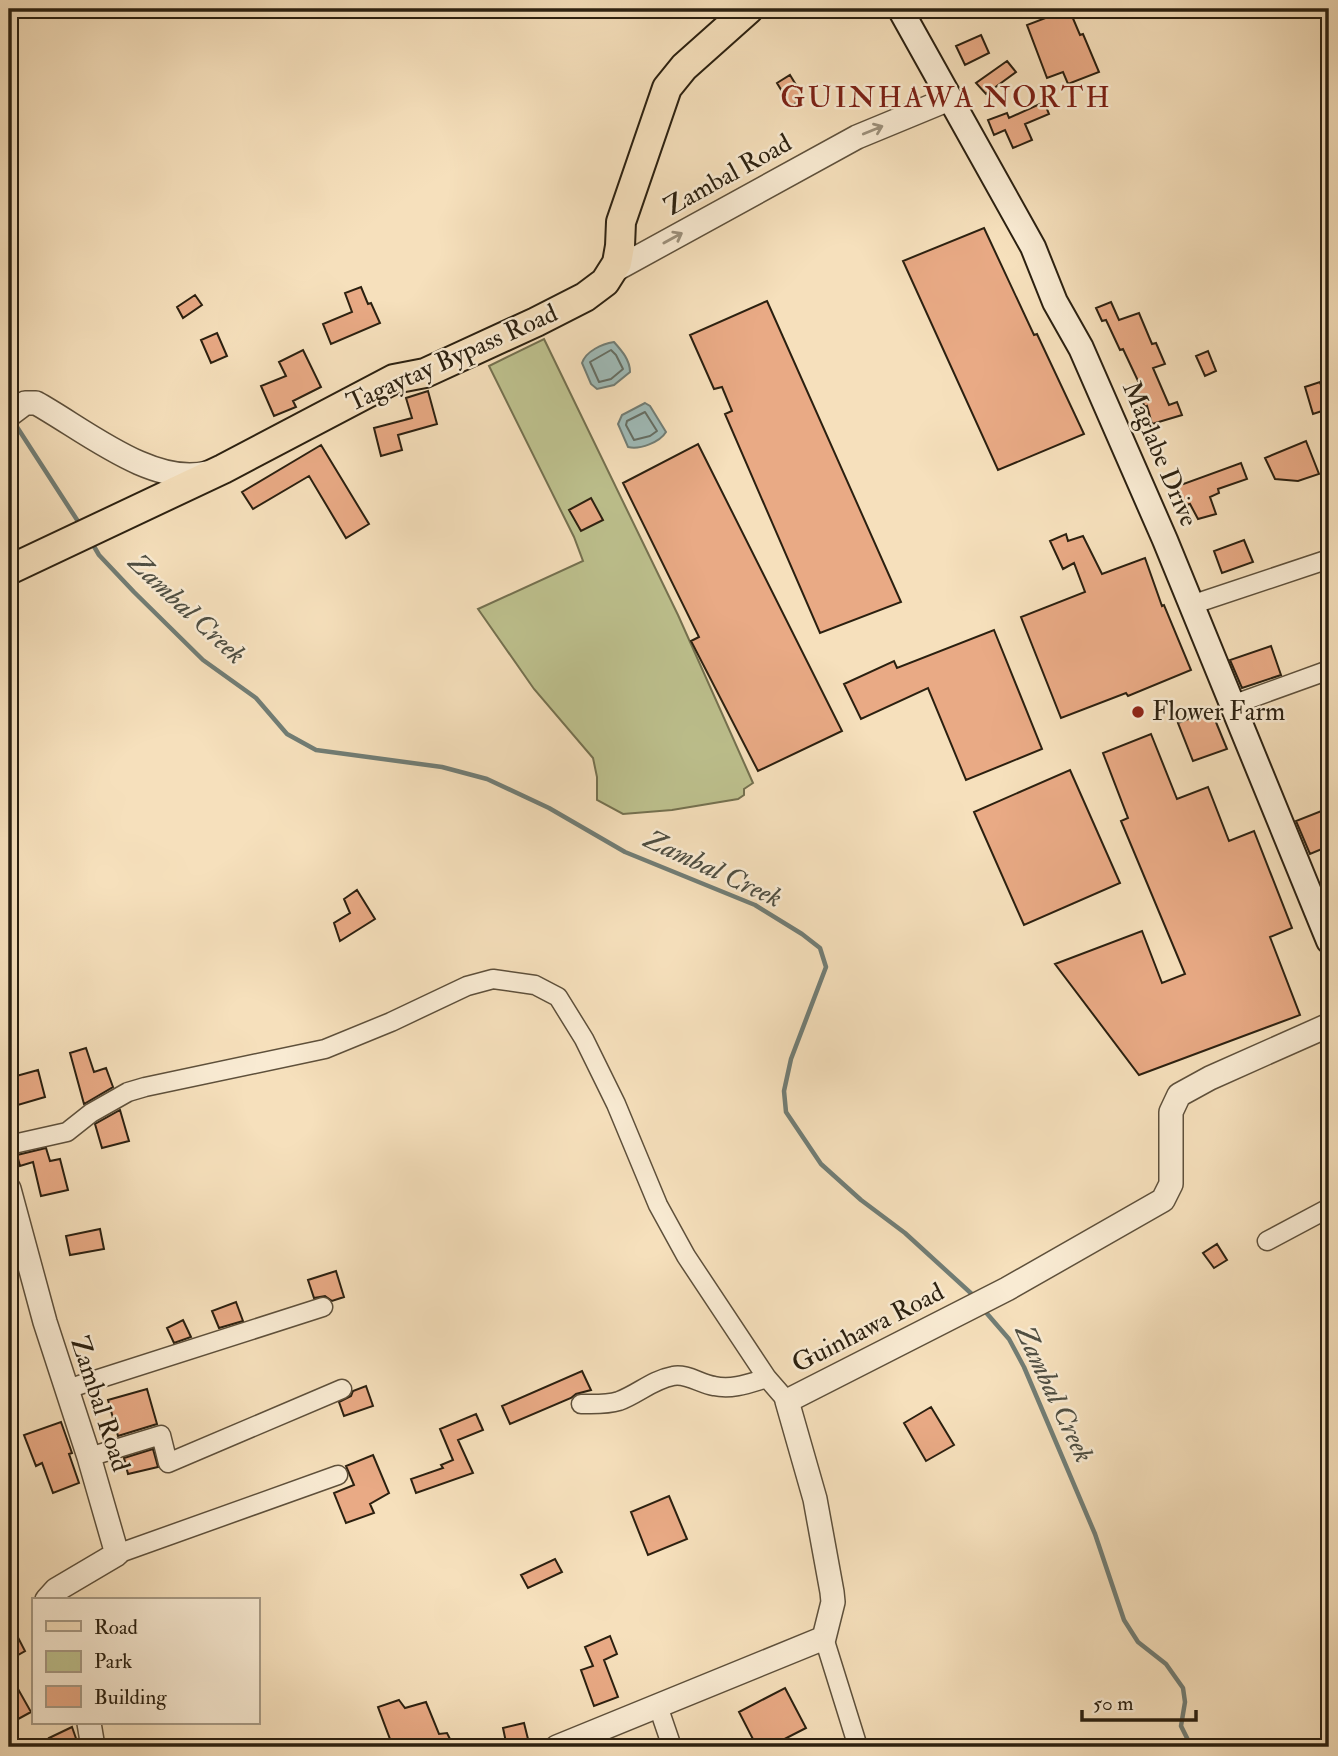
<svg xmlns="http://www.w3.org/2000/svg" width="1338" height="1756" font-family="'IM FELL Double Pica',serif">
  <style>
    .green { fill: #bec28f; stroke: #747150; stroke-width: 2 }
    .water { fill: #9fbbb8; stroke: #717d75; stroke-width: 2 }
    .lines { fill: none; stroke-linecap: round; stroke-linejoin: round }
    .shore { stroke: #656e64; stroke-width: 2 }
    .stream { stroke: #717d75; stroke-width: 4.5 }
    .building { fill: #e9aa85; stroke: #2b2010; stroke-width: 2 }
    .minor-casing { stroke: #5e503b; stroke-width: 21 }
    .tertiary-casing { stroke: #5e503b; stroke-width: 26 }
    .secondary-casing { stroke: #2b2010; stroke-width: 28 }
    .primary-casing { stroke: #2b2010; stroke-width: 32 }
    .minor { stroke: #f9ebd3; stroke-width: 18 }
    .tertiary { stroke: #f9ebd3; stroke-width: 23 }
    .secondary { stroke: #f9ebd3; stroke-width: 24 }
    .primary { stroke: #f6e0bc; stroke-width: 28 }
    .oneway { stroke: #9c907b }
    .poi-dot { fill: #8f2418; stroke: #f9ebd3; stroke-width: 2.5 }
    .labels { text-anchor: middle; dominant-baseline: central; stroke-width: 5; stroke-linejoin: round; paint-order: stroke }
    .street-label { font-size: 26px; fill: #2b2010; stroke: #f9ebd3 }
    .poi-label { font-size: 26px; fill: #2b2010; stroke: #f9ebd3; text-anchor: start }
    .water-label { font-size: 28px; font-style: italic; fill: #4e4e42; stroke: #f9ebd3 }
    .quarter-label { font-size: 30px; letter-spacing: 2px; fill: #7a1f14; stroke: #f9ebd3 }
  </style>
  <rect width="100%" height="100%" fill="#f6e0bc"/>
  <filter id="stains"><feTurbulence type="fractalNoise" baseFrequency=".00286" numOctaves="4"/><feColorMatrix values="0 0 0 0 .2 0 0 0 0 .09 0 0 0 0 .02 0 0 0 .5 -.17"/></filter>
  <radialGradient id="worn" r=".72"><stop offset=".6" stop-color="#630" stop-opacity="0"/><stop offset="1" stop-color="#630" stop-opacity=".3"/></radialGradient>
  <path class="green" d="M544,339L678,615L753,783L744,789V795L738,799L672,810L623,814L597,800V777L593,758L534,689L478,609L583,561L574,537L489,366Z"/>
  <path class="water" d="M614,342C622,351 630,360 630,372L614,385L597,389L591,384L582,363C586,351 602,344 614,342Z
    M645,403L650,406L666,432C660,442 640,450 628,447L618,424L622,415Z"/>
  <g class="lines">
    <path class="shore" d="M611,350L616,355L623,369L611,379L599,382L590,362Z
      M645,412L657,431L650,436L634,440L626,425L627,421Z"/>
    <path class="stream" d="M10,421L17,427L81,526
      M92,543L99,555L134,592L203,660L256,698L287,734L316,750L442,767L487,779L549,808L625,852L755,905L802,934L820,948L826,967L791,1059L784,1091L786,1112L821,1164L861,1200L905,1233L974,1296
      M983,1309L1009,1339L1024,1367L1095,1534L1124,1620L1138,1642L1166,1664L1183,1688L1185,1702L1181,1726L1188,1740L1195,1747"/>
  </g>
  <path class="building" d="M1069,9L1080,35L1083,34L1099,72L1068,84L1063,72L1047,78L1027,25Z
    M981,35L989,53L965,65L956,46Z
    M1007,61L1016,72L986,94L976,83Z
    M790,75L804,98L791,106L777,83Z
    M1044,102L1049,114L1025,124L1032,140L1013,148L1005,130L994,135L988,120L1007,113L1009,118Z
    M984,228L1034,335L1037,334L1084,434L998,470L903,261Z
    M361,287L368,304L371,303L380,323L331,344L323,324L352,312L345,293Z
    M195,295L202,305L183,318L177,307Z
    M767,301L901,602L820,633L725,414L732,411L722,387L714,389L690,335Z
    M1111,302L1119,320L1139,313L1152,344L1156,343L1165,364L1153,368L1169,405L1177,402L1182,415L1152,424L1147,406L1145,407L1134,385L1139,383L1123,349L1120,350L1106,320L1102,321L1096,308Z
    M217,333L227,356L211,363L201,340Z
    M303,350L321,387L293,401L296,407L274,416L261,386L286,376L279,362Z
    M1208,351L1216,371L1205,376L1196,356Z
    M1320,382L1328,409L1313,414L1305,387Z
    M428,391L437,424L398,435L402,450L381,456L374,428L412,418L406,398Z
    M1306,441L1319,474L1298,481L1275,479L1265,458Z
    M698,444L842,731L758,771L691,641L699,637L623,483Z
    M321,445L369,524L346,538L309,476L253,509L242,492Z
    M1241,463L1247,479L1218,489L1219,493L1210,497L1216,514L1198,519L1190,504L1182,506L1175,487Z
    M591,498L603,520L581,531L569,510Z
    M1066,534L1068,541L1083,536L1102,574L1145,558L1162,606L1164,605L1191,670L1128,696L1126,693L1061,718L1021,617L1085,592L1074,563L1063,569L1050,541Z
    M1244,540L1253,562L1222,573L1214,551Z
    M994,630L1042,749L966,780L928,688L861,719L844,684L894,661L897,668Z
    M1271,646L1281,675L1242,688L1230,660Z
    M1211,710L1227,749L1193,761L1178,723Z
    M1151,734L1177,799L1208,787L1229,841L1254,831L1292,928L1270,937L1300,1015L1139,1075L1055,964L1142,931L1162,983L1185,974L1121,821L1128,818L1103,753Z
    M1070,770L1120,883L1024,925L974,812Z
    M1329,808V846L1310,854L1296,821Z
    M357,890L375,919L340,941L334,923L350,913L344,899Z
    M86,1048L94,1072L106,1068L113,1087L84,1104L70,1053Z
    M38,1070L45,1097L11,1107L9,1078Z
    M120,1110L129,1141L102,1148L95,1124Z
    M46,1148L50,1161L60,1159L68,1190L41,1196L33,1162L20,1166L17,1155Z
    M100,1229L104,1249L70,1255L66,1236Z
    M1217,1244L1227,1260L1214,1268L1203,1253Z
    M336,1271L344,1297L332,1301L325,1296L314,1298L308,1280Z
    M236,1302L243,1321L219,1328L212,1311Z
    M183,1320L191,1337L174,1343L167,1328Z
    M582,1371L591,1390L576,1394L571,1398L510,1424L502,1406Z
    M366,1386L373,1406L344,1416L339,1402L351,1396L353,1391Z
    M147,1389L157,1424L118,1436L108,1400Z
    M931,1407L954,1445L926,1461L904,1423Z
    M476,1414L483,1430L458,1440L473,1473L416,1493L411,1479L443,1468L441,1465L453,1460L440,1429Z
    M61,1422L72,1453L69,1454L79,1483L53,1493L42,1463L36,1466L24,1435Z
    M153,1449L158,1467L128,1474L124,1458Z
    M373,1455L389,1493L370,1504L374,1513L346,1523L334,1493L354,1485L346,1466Z
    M669,1496L687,1539L648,1555L631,1512Z
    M555,1559L562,1572L528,1588L521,1575Z
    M9,1620L25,1651L9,1660Z
    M610,1636L617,1654L604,1660L618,1697L594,1706L581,1670L593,1666L585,1647Z
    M9,1673L31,1712L9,1724Z
    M785,1688L806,1728L769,1747H757L739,1712Z
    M399,1700L405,1708L426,1702L439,1734L447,1733L454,1747H393L378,1707Z
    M524,1723L529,1743L507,1747L503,1728Z
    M72,1727L79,1747H54L49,1738Z"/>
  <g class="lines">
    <g class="minor-casing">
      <path id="minor" d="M1191,605L1329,559
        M1232,705L1329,670
        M9,1145L67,1132L91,1113L128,1092L145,1087L325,1049L391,1022L467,986L493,979L535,985L558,997L584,1039L616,1104L658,1205L686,1256L767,1378L787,1401
        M1267,1241L1329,1208
        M67,1389L323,1307
        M581,1404C594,1404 606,1405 619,1401C638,1394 652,1380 673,1376C686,1373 701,1384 714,1386C733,1390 750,1383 767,1378
        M89,1457L161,1435L168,1463L342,1389
        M117,1554L338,1475
        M824,1638L858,1747
        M658,1706L672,1747"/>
    </g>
    <g class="tertiary-casing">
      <path id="tertiary" d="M613,271L857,137L949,99
        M9,415L25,403H36C82,428 152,487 207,473
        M9,1189L45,1322L89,1457L117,1554L56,1590L47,1600
        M89,1723L93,1747
        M557,1747L824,1638L833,1602L832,1592L815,1499L787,1401L1007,1289L1163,1200L1171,1184V1112L1179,1095L1210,1078L1329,1025"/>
    </g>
    <g class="secondary-casing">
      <path id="secondary" d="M900,9L1033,247L1055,302L1081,348L1165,540L1329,941"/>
    </g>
    <g class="primary-casing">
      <path id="primary" d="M9,570L223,469L394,379L425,373L536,322L585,297L605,282L617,263L620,246L621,222L667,88L684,67L749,9"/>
    </g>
    <use href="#minor" class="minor"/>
    <use href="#tertiary" class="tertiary"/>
    <use href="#secondary" class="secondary"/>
    <use href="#primary" class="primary"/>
  </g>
  <defs><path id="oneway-shaft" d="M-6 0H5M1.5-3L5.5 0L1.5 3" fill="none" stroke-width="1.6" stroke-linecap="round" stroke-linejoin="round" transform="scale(1.75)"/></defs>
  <g class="oneway">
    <use href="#oneway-shaft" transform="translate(873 130) rotate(-22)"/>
    <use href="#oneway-shaft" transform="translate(673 238) rotate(-29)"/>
  </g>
  <circle class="poi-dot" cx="1138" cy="712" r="7"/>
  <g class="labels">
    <g class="street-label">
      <text transform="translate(728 175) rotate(-29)">Zambal Road</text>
      <text transform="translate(452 358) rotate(-24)">Tagaytay Bypass Road</text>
      <text transform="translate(1160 454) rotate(67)">Maglabe Drive</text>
      <text transform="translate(868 1328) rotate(-27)">Guinhawa Road</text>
      <text transform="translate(100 1404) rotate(72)">Zambal Road</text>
    </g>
    <g class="poi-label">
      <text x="1152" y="712">Flower Farm</text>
    </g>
    <g class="water-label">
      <text transform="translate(187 609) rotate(43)">Zambal Creek</text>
      <text transform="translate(713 869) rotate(25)">Zambal Creek</text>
      <text transform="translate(1054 1394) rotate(65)">Zambal Creek</text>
    </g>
    <g class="quarter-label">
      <text x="946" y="97">GUINHAWA NORTH</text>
    </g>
  </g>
  <rect width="1338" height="1756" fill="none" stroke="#f6e0bc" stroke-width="35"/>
  <rect x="10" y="10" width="1317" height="1735" fill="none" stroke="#2b2010" stroke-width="3.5"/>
  <rect x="18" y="18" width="1303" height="1721" fill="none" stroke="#2b2010" stroke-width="2"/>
  <rect x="32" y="1598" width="228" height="126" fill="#f9ebd3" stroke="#a79a85" stroke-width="2"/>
  <rect x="46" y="1621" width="35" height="10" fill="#f6e0bc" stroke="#a79a85" stroke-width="2"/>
  <text x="94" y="1634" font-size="21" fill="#2b2010">Road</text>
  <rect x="46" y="1651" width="35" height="21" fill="#bec28f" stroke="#a79a85" stroke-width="2"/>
  <text x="94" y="1668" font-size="21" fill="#2b2010">Park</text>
  <rect x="46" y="1686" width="35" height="21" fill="#e9aa85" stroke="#a79a85" stroke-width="2"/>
  <text x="94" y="1704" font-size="21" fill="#2b2010">Building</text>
  <path d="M1082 1710v10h114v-10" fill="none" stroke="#2b2010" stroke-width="3.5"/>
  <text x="1093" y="1710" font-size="21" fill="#2b2010" stroke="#f9ebd3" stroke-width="5" paint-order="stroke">50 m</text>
  <rect width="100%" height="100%" filter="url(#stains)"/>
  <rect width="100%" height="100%" fill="url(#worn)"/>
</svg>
